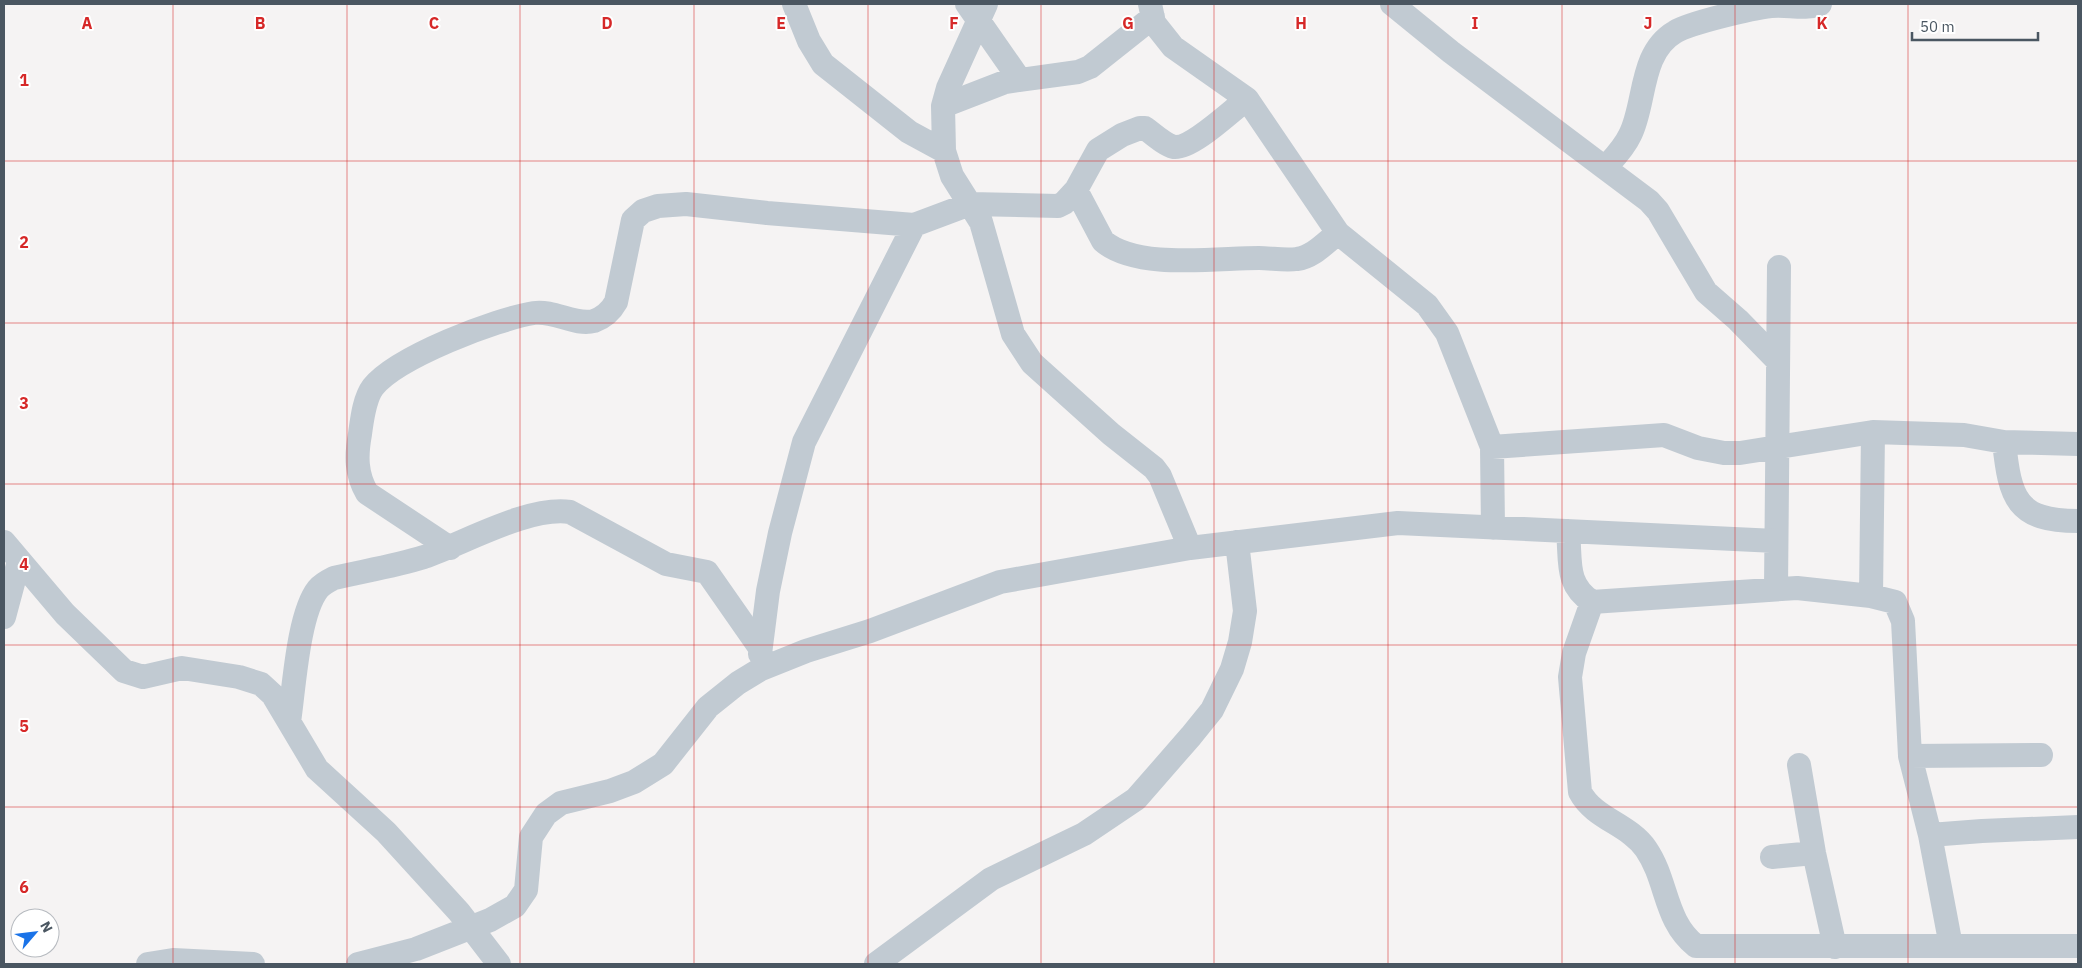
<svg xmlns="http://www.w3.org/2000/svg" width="2082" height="968" font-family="'IBM Plex Sans',sans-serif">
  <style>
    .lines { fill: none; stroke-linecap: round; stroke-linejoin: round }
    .minor { stroke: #c1cad2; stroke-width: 24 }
    .grid { fill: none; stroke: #d62828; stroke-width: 1; stroke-opacity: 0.55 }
    .grid-label { font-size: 16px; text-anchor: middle; font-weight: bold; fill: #d62828; stroke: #fff; stroke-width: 4; stroke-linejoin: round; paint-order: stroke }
  </style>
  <rect width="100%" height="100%" fill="#f5f3f3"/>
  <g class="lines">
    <path class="minor" d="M794,4L809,41L823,64L909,132L944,151
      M967,4L1020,80
      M986,4L948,88L943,106L944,151L952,176L981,222L1013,334L1032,363L1111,434L1154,468L1160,476L1190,548
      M1150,4L1154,23L1173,47L1247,99L1338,233L1427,305L1447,333L1492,447L1493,528
      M1392,4L1451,52L1605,168
      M943,106L1005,82L1078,72L1090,67L1153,17
      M1076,190L1103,241C1136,270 1217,258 1259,258C1271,258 1285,261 1297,259C1313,257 1325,243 1338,233
      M1778,361L1738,320L1706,292L1658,211L1649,201L1605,168C1614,158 1624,148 1630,135C1646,104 1639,53 1675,32C1689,23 1753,8 1771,6C1787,4 1804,10 1820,4
      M2004,442C2010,498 2016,521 2078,521
      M1492,447L1664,435L1698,448L1724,453H1740L1873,432L1964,435L2004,442L2078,444
      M1568,531C1571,562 1565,584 1592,602L1797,588L1871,596L1895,602L1903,621L1910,756L1930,835L1951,946
      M4,542L65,614L124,671L143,677L182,668L239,677L261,684L273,695L317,769L386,832L459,912L499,964
      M450,548L367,493C356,474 356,456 360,434C362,420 364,399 373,387C397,357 496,319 534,313C554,310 575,326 594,321C605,317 611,311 616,302L633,220L643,211L658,206L686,204L767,213L914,225L970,204L1058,206L1064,203L1076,190L1098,150L1122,135L1140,128H1145C1153,134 1165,145 1174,147C1192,149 1232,110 1247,99
      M1776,589L1779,267
      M1871,596L1873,432
      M1592,602L1574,653L1570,677L1580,792C1594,819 1629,824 1646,849C1668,881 1664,921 1696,946H2078
      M4,617L19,561
      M760,654L768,591L780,533L804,442L914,225
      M289,722C294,689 298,614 318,589C322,584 328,581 334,578C364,571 395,566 424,557C465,543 528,506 570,512L666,564L707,572L760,648
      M1910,756L2041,755
      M1799,765L1814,853L1835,947
      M1930,835L1982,831L2078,827
      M1772,857L1814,853
      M148,964L173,960L253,964
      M358,964L416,949L490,920L515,906L526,890L531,837L546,814L561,803L610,791L634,782L663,764L708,707L738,683L761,669L806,651L870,631L1000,582L1190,548L1398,523L1776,541
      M876,964L991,879L1084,834L1136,799L1191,736L1212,710L1232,669L1240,642L1245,611L1237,542"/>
  </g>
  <path class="grid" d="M173,4V964M347,4V964M520,4V964M694,4V964M868,4V964M1041,4V964M1214,4V964M1388,4V964M1562,4V964M1735,4V964M1908,4V964M4,161H2078M4,323H2078M4,484H2078M4,645H2078M4,807H2078"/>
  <g class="grid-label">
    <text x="87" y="29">A</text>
    <text x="260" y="29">B</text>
    <text x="434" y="29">C</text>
    <text x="607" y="29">D</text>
    <text x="781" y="29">E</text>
    <text x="954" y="29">F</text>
    <text x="1128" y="29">G</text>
    <text x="1301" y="29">H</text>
    <text x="1475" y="29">I</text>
    <text x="1648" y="29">J</text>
    <text x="1822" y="29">K</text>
    <text x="24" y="86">1</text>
    <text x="24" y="248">2</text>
    <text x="24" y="409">3</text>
    <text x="24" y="570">4</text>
    <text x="24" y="732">5</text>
    <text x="24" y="893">6</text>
  </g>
  <rect width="2082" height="968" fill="none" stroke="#4a5661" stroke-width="10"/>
  <g transform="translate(35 933) rotate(62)"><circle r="24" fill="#ffffff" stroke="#b7bbc0"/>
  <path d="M0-4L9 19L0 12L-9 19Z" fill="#1a73e8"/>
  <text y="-8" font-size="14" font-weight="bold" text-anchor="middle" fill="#4a5661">N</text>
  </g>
  <path d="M1912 32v8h126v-8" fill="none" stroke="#4a5661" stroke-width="2.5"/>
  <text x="1920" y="32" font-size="15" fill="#4a5661" stroke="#ffffff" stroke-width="4" paint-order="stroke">50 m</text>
</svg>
